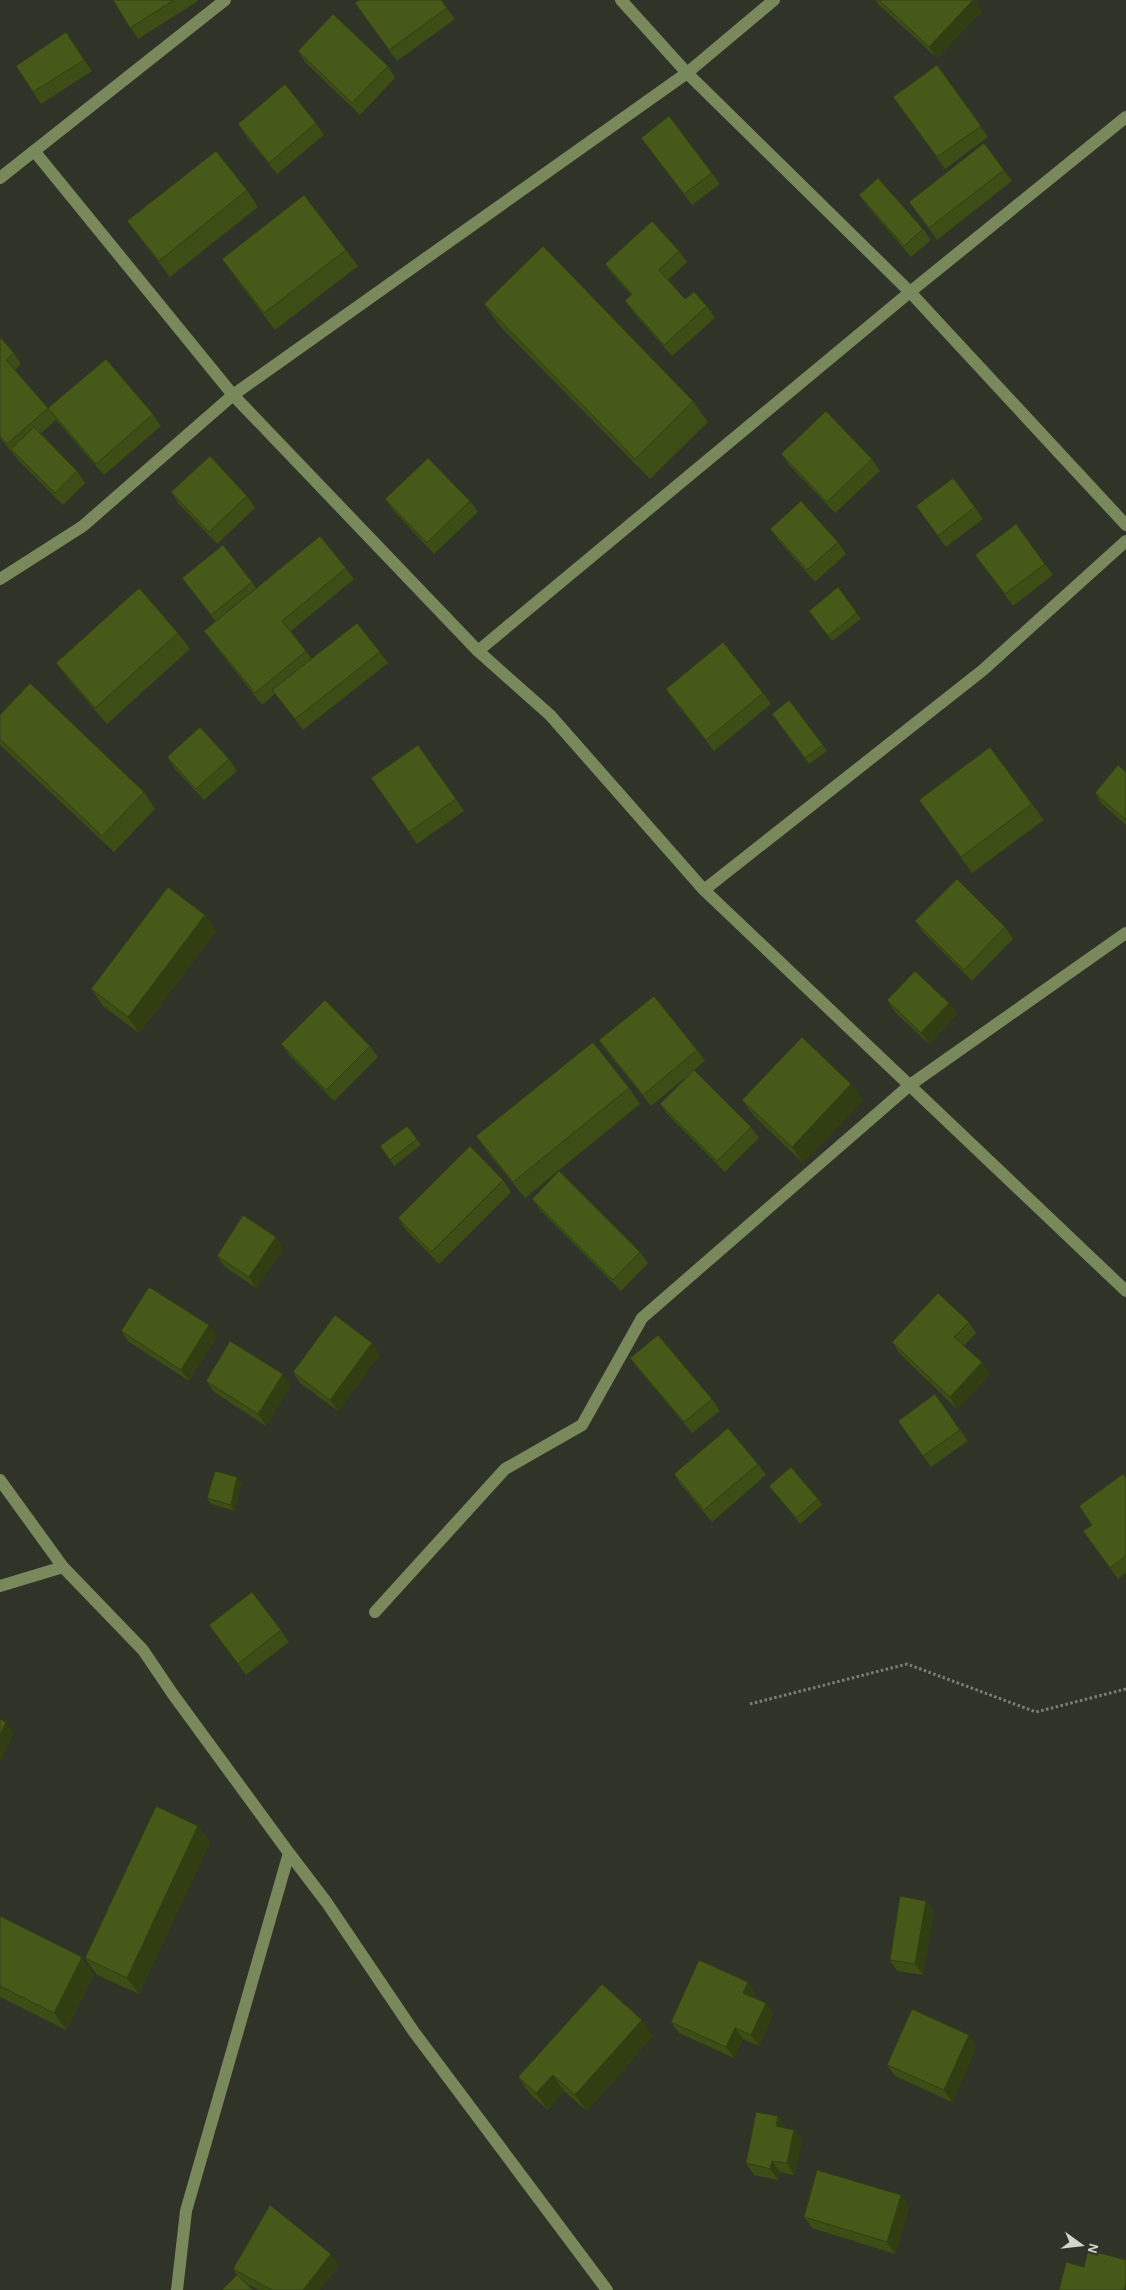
<svg xmlns="http://www.w3.org/2000/svg" width="1126" height="2290" font-family="'Alegreya Sans',sans-serif">
  <style>
    .lines { fill: none; stroke-linecap: round; stroke-linejoin: round }
    .path { stroke: #7c7f75; stroke-width: 3; stroke-dasharray: 2.5 2.5; stroke-linecap: butt }
    .minor { stroke: #79895b; stroke-width: 12 }
    .wall { fill: #3c4d16 }
    .shaded-wall { fill: #313e12 }
    .building { fill: #465919; stroke: #313e12 }
  </style>
  <rect width="100%" height="100%" fill="#2f3328"/>
  <g class="lines">
    <path class="path" d="M750,1704L907,1664L1036,1712L1126,1689"/>
    <path class="minor" d="M621,0L687,73L910,292L1126,525
      M35,152L233,395L478,651L550,715L704,890L1126,1291
      M0,178L225,0
      M0,579L83,526L233,395L687,73L774,0
      M478,651L910,292L1126,117
      M704,890L983,670L1126,541
      M0,1480L63,1567L143,1650L172,1693L289,1853L186,2211L177,2290
      M0,1586L63,1567
      M375,1612L505,1469L582,1425L642,1318L910,1085L1126,933
      M289,1853L327,1903L414,2032L607,2290"/>
  </g>
  <path class="wall" d="M113,0H197L198,1L138,39Z
    M441,0L455,19L397,61L355,3Z
    M876,0H974L982,11L937,58L879,5Z
    M66,32L92,71L41,104L33,92Z
    M298,51L388,66L395,78L360,115L305,62Z
    M937,65L988,137L945,169L893,97Z
    M316,123L324,135L277,174L245,135L238,124Z
    M641,138L712,173L720,184L692,205Z
    M1004,170L1012,181L937,240L909,202Z
    M247,190L258,207L170,277L139,237L127,221Z
    M859,195L923,229L931,240L911,257L867,206Z
    M346,250L358,266L275,330L233,275L222,259Z
    M679,251L687,262L668,280L685,299L707,306L715,318L672,356L633,312L625,301L631,295L613,275L605,264Z
    M484,304L693,401L708,422L650,479L499,325Z
    M0,337L14,353L21,364L15,370L48,408L153,414L161,426L104,475L56,420L40,434L77,471L85,483L63,505L19,461L0,438Z
    M781,454L872,459L880,471L835,513L789,465Z
    M171,492L247,496L255,508L217,544L179,504Z
    M385,499L470,501L478,512L434,554L393,510Z
    M916,506L975,507L983,519L946,547Z
    M770,529L838,542L846,554L815,582L778,540Z
    M975,555L1045,564L1053,575L1013,606Z
    M346,568L354,579L291,631L312,659L380,652L388,663L303,730L275,694L262,705L212,642L204,631L216,622L182,578L252,582L256,588Z
    M838,587L861,619L832,641L813,616Z
    M178,633L190,649L107,724L68,679L56,663Z
    M666,689L763,693L771,704L714,751L674,701Z
    M0,715L144,792L155,809L114,852L0,745Z
    M776,720L823,745L827,751L809,764Z
    M418,745L464,811L417,844L371,778Z
    M167,757L229,759L237,771L204,800L175,769Z
    M1126,772V825L1102,804L1095,793Z
    M919,800L1032,804L1044,820L972,873Z
    M205,915L216,931L139,1033L103,1006L91,989Z
    M915,921L1005,927L1013,939L972,981L923,932Z
    M887,1000L949,1003L957,1014L929,1044L895,1012Z
    M599,1040L697,1050L705,1061L694,1070L751,1127L759,1138L725,1172L668,1115L660,1104L690,1074L651,1106L607,1052Z
    M281,1044L370,1046L378,1057L334,1101L289,1055Z
    M851,1084L863,1100L803,1163L754,1116L742,1100Z
    M629,1088L640,1104L525,1198L488,1153L476,1136Z
    M407,1126L421,1145L394,1166L380,1146Z
    M503,1180L511,1192L439,1264L406,1230L398,1218Z
    M532,1199L640,1252L648,1263L621,1291L540,1210Z
    M284,1248L256,1288L225,1267L217,1256Z
    M969,1322L976,1333L964,1346L990,1374L957,1409L900,1354L892,1342Z
    M121,1331L217,1336L189,1381L129,1342Z
    M380,1354L338,1411L300,1383L293,1372Z
    M630,1358L712,1399L720,1411L692,1433L638,1369Z
    M206,1381L291,1385L266,1426L214,1392Z
    M935,1394L968,1441L931,1467L898,1421Z
    M758,1464L766,1475L712,1522L681,1485L674,1474Z
    M237,1477L241,1483L235,1511L211,1504L207,1498Z
    M1126,1478V1573L1118,1579L1083,1531L1092,1525Z
    M769,1486L818,1499L822,1505L800,1524Z
    M209,1625L281,1630L289,1642L246,1675Z
    M198,1826L210,1842L139,1994L97,1975L85,1958Z
    M926,1901L934,1912L923,1975L897,1971L890,1960Z
    M0,1916L94,1974L66,2030L0,1997Z
    M756,1993L754,1997L766,2003L773,2014L759,2046L743,2039L734,2058L679,2033L671,2022Z
    M653,2036L587,2111L564,2091L548,2110L530,2094L518,2077Z
    M977,2046L952,2102L895,2076L887,2065Z
    M778,2116L786,2128L794,2130L802,2141L794,2175L780,2172L778,2180L754,2175L746,2163Z
    M901,2195L909,2207L895,2254L812,2228L804,2217Z
    M339,2265L320,2290H259L245,2283L237,2275L233,2269Z"/>
  <path class="shaded-wall" d="M973,0H974L982,11L937,58L929,47Z
    M66,32L92,71L84,60Z
    M205,915L216,931L139,1033L128,1017Z
    M949,1003L957,1014L929,1044L921,1033Z
    M851,1084L863,1100L803,1163L792,1147Z
    M276,1237L284,1248L256,1288L249,1277Z
    M209,1325L217,1336L189,1381L181,1370Z
    M372,1343L380,1354L338,1411L330,1400Z
    M982,1362L990,1374L957,1409L950,1397Z
    M283,1374L291,1385L266,1426L258,1414Z
    M237,1477L241,1483L235,1511L231,1505Z
    M6,1722L14,1733L0,1763V1735Z
    M198,1826L210,1842L139,1994L127,1978Z
    M926,1901L934,1912L923,1975L915,1964Z
    M82,1957L94,1974L66,2030L54,2013Z
    M748,1982L756,1993L751,2004L743,1993Z
    M766,2003L773,2014L759,2046L751,2035Z
    M642,2020L653,2036L587,2111L575,2095Z
    M735,2028L743,2039L734,2058L726,2047Z
    M969,2035L977,2046L952,2102L944,2090Z
    M553,2075L564,2091L548,2110L536,2093Z
    M778,2116L786,2128L784,2138L776,2126Z
    M794,2130L802,2141L794,2175L787,2163Z
    M772,2161L780,2172L778,2180L770,2169Z
    M901,2195L909,2207L895,2254L887,2242Z
    M331,2254L339,2265L320,2290H303Z"/>
  <path class="building" d="M113,0H174L130,28Z
    M359,0H441L447,8L389,50L355,3Z
    M879,0H973L929,47Z
    M333,14L388,66L352,103L298,51Z
    M66,32L84,60L33,92L16,66Z
    M937,65L981,126L937,157L893,97Z
    M285,84L316,123L269,163L238,124Z
    M669,116L712,173L684,194L641,138Z
    M984,143L1004,170L929,228L909,202Z
    M216,151L247,190L159,261L127,221Z
    M878,178L923,229L904,246L859,195Z
    M304,195L346,250L264,313L222,259Z
    M652,221L679,251L659,270L685,299L694,292L707,306L664,345L625,301L632,294L605,264Z
    M543,246L693,401L635,459L484,304Z
    M0,337L14,353L6,360L48,408L106,359L153,414L96,464L48,408L7,444L0,436Z
    M826,411L872,459L827,502L781,454Z
    M34,427L77,471L55,493L11,449Z
    M210,456L247,496L209,532L171,492Z
    M428,458L470,501L427,543L385,499Z
    M953,478L975,507L938,536L916,506Z
    M801,501L838,542L807,570L770,529Z
    M1016,524L1045,564L1005,594L975,555Z
    M320,536L346,568L282,621L306,651L255,693L204,631Z
    M223,545L252,582L211,615L182,578Z
    M838,587L857,613L828,636L809,611Z
    M139,588L178,633L95,708L56,663Z
    M357,623L380,652L295,719L272,690Z
    M723,642L763,693L706,740L666,689Z
    M30,683L144,792L102,836L0,739V715Z
    M789,700L823,745L805,758L772,714Z
    M200,727L229,759L196,789L167,757Z
    M418,745L456,799L409,832L371,778Z
    M990,747L1032,804L961,857L919,800Z
    M1118,765L1126,772V820L1095,793Z
    M957,879L1005,927L964,970L915,921Z
    M168,887L205,915L128,1017L91,989Z
    M915,971L949,1003L921,1033L887,1000Z
    M654,996L697,1050L643,1095L599,1040Z
    M325,1000L370,1046L326,1090L281,1044Z
    M802,1037L851,1084L792,1147L742,1100Z
    M593,1042L629,1088L513,1182L476,1136Z
    M694,1070L751,1127L717,1161L660,1104Z
    M407,1126L417,1139L390,1160L380,1146Z
    M470,1146L503,1180L431,1252L398,1218Z
    M559,1171L640,1252L613,1280L532,1199Z
    M243,1215L276,1237L249,1277L217,1256Z
    M149,1287L209,1325L181,1370L121,1331Z
    M938,1293L969,1322L954,1337L982,1362L950,1397L892,1342Z
    M335,1315L372,1343L330,1400L293,1372Z
    M658,1335L712,1399L684,1422L630,1358Z
    M230,1341L283,1374L258,1414L206,1381Z
    M935,1394L960,1430L923,1456L898,1421Z
    M728,1428L758,1464L704,1510L674,1474Z
    M791,1467L818,1499L796,1518L769,1486Z
    M215,1471L237,1477L231,1505L207,1498Z
    M1123,1474L1126,1478V1556L1110,1568L1083,1531L1092,1525L1079,1506Z
    M252,1592L281,1630L238,1664L209,1625Z
    M0,1719L6,1722L0,1735Z
    M156,1806L198,1826L127,1978L85,1958Z
    M900,1896L926,1901L915,1964L890,1960Z
    M0,1916L82,1957L54,2013L0,1986Z
    M699,1960L748,1982L743,1993L766,2003L751,2035L735,2028L726,2047L671,2022Z
    M602,1984L642,2020L575,2095L553,2075L536,2093L518,2077Z
    M912,2009L969,2035L944,2090L887,2065Z
    M756,2112L778,2116L776,2126L794,2130L787,2163L772,2161L770,2169L746,2163Z
    M817,2170L901,2195L887,2242L804,2217Z
    M270,2205L331,2254L303,2290H272L233,2269Z
    M1088,2250L1126,2260V2284L1124,2290H1059L1066,2262L1084,2267Z
    M237,2275L253,2290H222Z"/>
  <g transform="translate(1081 2245) rotate(105)" stroke="#2f3328" stroke-width="4" paint-order="stroke">
  <path d="M0-4L9 19L0 12L-9 19Z" fill="#d2d4cd"/>
  <text y="-8" font-size="14" font-weight="bold" text-anchor="middle" fill="#d2d4cd">N</text>
  </g>
</svg>
